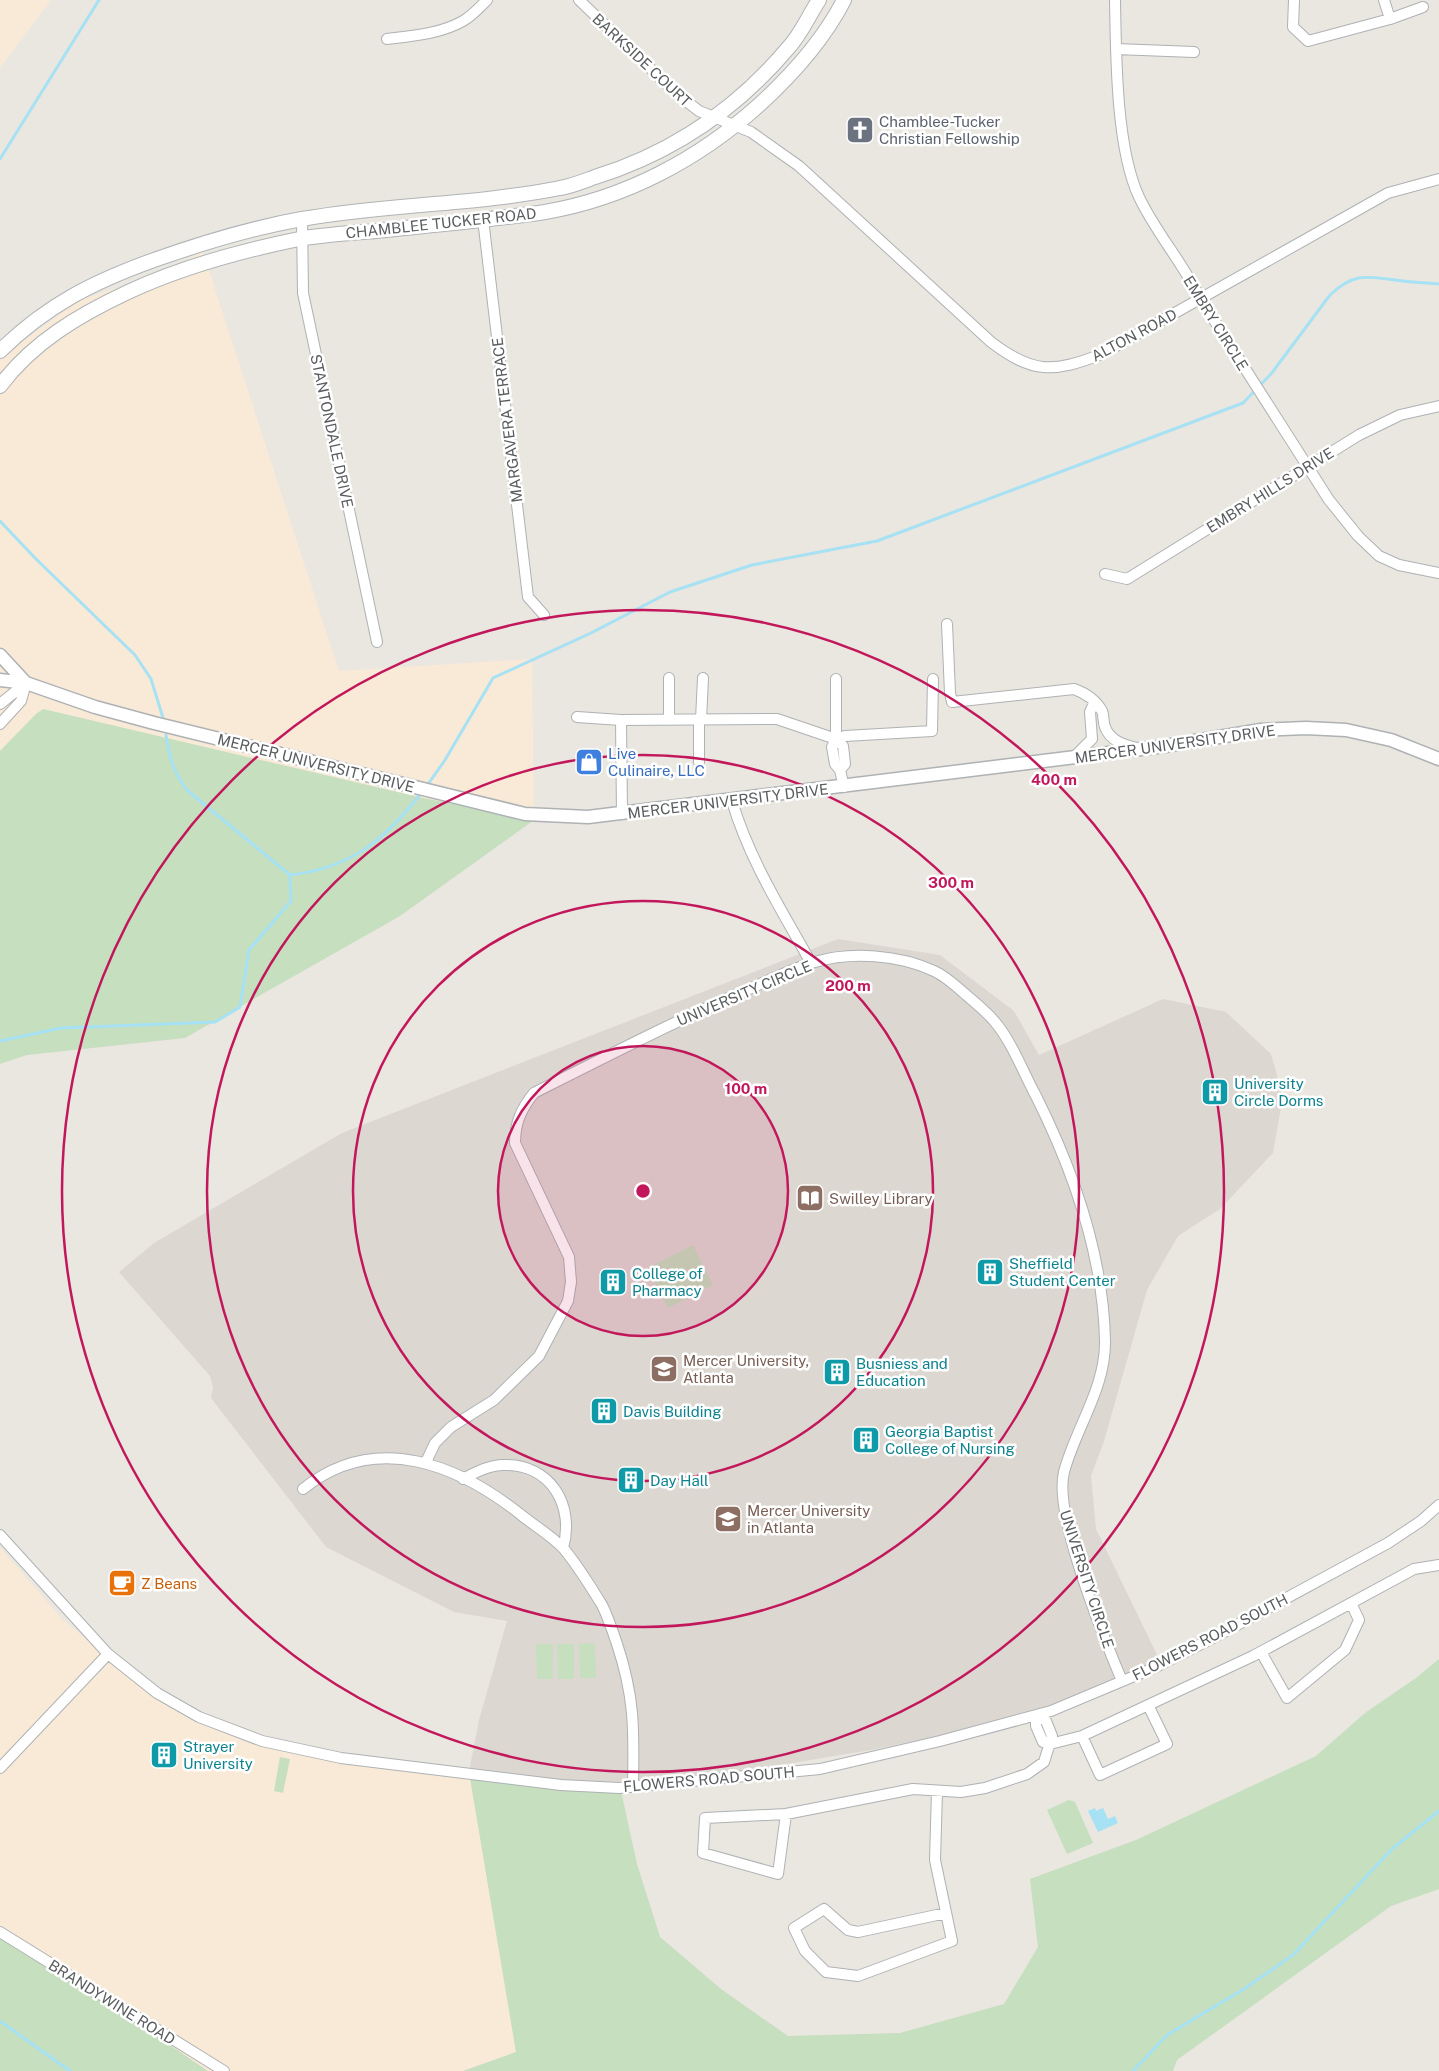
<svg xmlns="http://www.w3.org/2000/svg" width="1439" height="2071" font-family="'Public Sans',sans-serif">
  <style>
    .commercial { fill: #f9ead7 }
    .education { fill: #ddd7d2 }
    .green { fill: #c5dfbf }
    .water { fill: #a6e1f4 }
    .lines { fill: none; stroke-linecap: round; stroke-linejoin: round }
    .stream { stroke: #a6e1f4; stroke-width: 3 }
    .minor-casing { stroke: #aeb2b4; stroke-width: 12 }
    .tertiary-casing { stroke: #aeb2b4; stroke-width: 15 }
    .secondary-casing { stroke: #b0b4b6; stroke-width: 16 }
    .minor { stroke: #fff; stroke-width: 10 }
    .tertiary { stroke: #fff; stroke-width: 12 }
    .secondary { stroke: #fff; stroke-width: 14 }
    .ring { fill: none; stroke: #c2185b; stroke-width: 2.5 }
    .labels { text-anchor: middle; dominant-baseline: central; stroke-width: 5; stroke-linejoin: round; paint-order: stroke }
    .street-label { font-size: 15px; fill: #595d5f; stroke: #fff }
    .worship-label { font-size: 15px; fill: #5b616d; stroke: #fff; text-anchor: start }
    .shop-label { font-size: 15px; fill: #366cbe; stroke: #fff; text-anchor: start }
    .culture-label { font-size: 15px; fill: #0d838f; stroke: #fff; text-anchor: start }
    .education-label { font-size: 15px; fill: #785e54; stroke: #fff; text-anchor: start }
    .food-label { font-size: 15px; fill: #c56008; stroke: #fff; text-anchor: start }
    .centre { fill: #c2185b; stroke: #fff; stroke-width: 2.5 }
    .ring-label { font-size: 15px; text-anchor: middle; font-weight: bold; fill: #c2185b; stroke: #fff; stroke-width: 5; stroke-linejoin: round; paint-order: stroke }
  </style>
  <rect width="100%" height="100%" fill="#eae6e0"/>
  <path class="commercial" d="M0,0H51L0,68Z
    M203,252L339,671L532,659L534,820L423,798L43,709L36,714L0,751V358L78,301L159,274Z
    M0,1547L62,1619L133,1678L242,1738L469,1772L516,2052L463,2071H208L45,1960L0,1935Z"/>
  <path class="education" d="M838,939L940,955L1014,1011L1039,1055L1163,999L1226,1012L1271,1054L1283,1096L1273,1153L1220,1209L1178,1236L1147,1290L1104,1441L1091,1476L1096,1529L1160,1661L1094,1692L961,1731L871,1750L621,1791L469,1772L479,1720L507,1621L454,1612L326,1547L211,1398L213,1387L210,1376L119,1272L154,1243L342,1133Z"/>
  <path class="green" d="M43,709L423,798L534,820L400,916L185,1038L27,1055L0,1064V751L36,714Z
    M693,1245L713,1285L668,1308L647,1268Z
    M595,1643L596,1678H580L579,1644Z
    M536,1644H553V1679H537Z
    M557,1644H574V1679H558Z
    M1439,1659V1889L1391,1906L1177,2060L1173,2071H463L516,2052L469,1772L621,1791L637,1864L660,1937L721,1989L788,2036L900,2033L1004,2004L1038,1947L1030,1879L1136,1840L1316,1756L1365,1713L1416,1678Z
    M280,1757L290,1759L283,1793L274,1791Z
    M1069,1800L1075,1802L1093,1843L1067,1854L1047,1810Z
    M0,1935L45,1960L208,2071H0Z"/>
  <path class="water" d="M1095,1808L1096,1811L1103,1808L1108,1819L1115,1816L1118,1823L1098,1832L1088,1811Z"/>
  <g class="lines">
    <path class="stream" d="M0,159L99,0
      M0,521L36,559L135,655L151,679L164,721
      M426,787L445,760L493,678L591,633L670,592L752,565L877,541L1243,403L1271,374L1330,295C1353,273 1366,276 1395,280C1410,282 1425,283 1439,284
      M290,875C351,868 385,840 422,792
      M0,1041L61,1028L215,1022L240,1007L249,950L291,901L290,875L188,791C173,773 170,758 166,735
      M0,2021L70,2071
      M1133,2071L1167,2035L1244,1989L1293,1955L1392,1849L1439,1811"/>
    <g class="minor-casing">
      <path id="minor" d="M579,0L677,94L699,111L751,132L799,166L991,342C1033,374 1053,373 1102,354L1388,193L1439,179
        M1115,0C1116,55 1116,148 1139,197C1156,233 1183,263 1200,298L1329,500L1358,536L1379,556L1399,565L1439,573
        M1294,0L1293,27L1308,41L1390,19L1384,0
        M1390,19L1423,7
        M387,39C412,36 440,34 463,21C472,16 480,7 487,0
        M1116,49L1194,52
        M302,219L303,293L377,642
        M483,219L528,597L544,615
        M1105,574L1127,579L1359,435L1400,415L1439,406
        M947,624L950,693L952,702L1074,689C1085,693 1096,700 1102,711C1104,715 1103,722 1105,727C1110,741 1124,745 1137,748
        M836,679V739L832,747L835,764L840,770L844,787
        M0,704L26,683
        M577,717L621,720L777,719L836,739L843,746L845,764L840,770
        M621,720L622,814
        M669,720V678
        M699,720V762
        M701,720L703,678
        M0,724L21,701L26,683
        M836,739L845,736L932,731L933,679
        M1074,757L1092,739L1090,712L1094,703
        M732,801C749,859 782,911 811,963
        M426,1462L435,1443L451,1427L494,1400L539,1356L568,1301L571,1282L569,1257L515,1143C515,1123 521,1109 534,1093C603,1058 671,1023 742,992C766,982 790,969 815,962C851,951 900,955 934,971C945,976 955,985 964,993C974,1002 986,1011 995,1022C1012,1042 1023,1072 1036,1096C1074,1172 1103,1254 1105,1340C1106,1388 1076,1427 1064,1472C1053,1515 1104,1638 1122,1681
        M463,1479C476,1472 489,1465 504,1465C551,1464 575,1506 563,1548
        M303,1489C376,1430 460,1465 525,1518C538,1528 553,1537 564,1549C577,1565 591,1587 602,1605C608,1617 613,1632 617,1644C635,1698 634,1731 633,1786
        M0,1535L108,1654L157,1693L199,1717L262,1741L341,1758L561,1785L619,1788L820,1769L940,1741L1051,1711L1156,1667L1213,1638L1388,1543L1421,1521L1439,1505
        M1261,1652L1287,1698L1345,1650L1359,1620L1351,1603
        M1082,1736L1100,1775L1167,1744L1148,1705
        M0,1768L108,1654
        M937,1792L935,1860L952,1941L858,1976L826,1972L805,1951L794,1928L824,1909L848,1930L858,1932L946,1913
        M786,1814L778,1874L703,1853L705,1818L786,1814L913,1789L961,1792L985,1788L1027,1774L1044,1762L1052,1736L1046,1721L1036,1715V1726L1043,1742L1050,1744L1082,1736L1253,1656L1414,1569L1439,1565
        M0,1932L224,2071"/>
    </g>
    <g class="tertiary-casing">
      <path id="tertiary" d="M0,655L26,683
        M0,680L26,683L95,707L154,723L525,814L588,817L1165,746L1261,730L1306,728L1346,730L1391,740L1439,759"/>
    </g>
    <g class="secondary-casing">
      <path id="secondary" d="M0,351C47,305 93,282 154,260C202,243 251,228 302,219C387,204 475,205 560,188C572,186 584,181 595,177C672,153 737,109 789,47C801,34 809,15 819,0
        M0,386C33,342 79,315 128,292C182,267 240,251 299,239C327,234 357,233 386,230C439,224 492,220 545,212C626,198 699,159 759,105C793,74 823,41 844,0"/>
    </g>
    <use href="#minor" class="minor"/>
    <use href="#tertiary" class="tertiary"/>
    <use href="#secondary" class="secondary"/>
  </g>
  <circle cx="643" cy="1191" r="145" fill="#c2185b" fill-opacity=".12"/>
  <g class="ring">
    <circle cx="643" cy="1191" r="145"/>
    <circle cx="643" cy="1191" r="290"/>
    <circle cx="643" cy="1191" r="436"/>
    <circle cx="643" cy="1191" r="581"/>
  </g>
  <defs>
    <g id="church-square" transform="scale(1.4375)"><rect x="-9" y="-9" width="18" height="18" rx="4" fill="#6b7280" stroke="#fff"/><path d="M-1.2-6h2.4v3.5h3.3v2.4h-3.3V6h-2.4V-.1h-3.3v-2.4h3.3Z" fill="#fff"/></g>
    <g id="shop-square" transform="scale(1.4375)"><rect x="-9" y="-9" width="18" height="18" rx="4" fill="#3f7fe0" stroke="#fff"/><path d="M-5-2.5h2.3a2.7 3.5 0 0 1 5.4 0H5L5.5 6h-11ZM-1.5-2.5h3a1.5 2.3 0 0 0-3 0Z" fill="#fff"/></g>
    <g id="building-square" transform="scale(1.4375)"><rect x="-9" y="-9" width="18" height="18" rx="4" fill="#0f9aa8" stroke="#fff"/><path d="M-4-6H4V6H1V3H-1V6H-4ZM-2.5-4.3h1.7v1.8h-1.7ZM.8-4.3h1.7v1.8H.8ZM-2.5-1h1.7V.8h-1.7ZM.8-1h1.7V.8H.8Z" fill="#fff"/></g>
    <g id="library-square" transform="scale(1.4375)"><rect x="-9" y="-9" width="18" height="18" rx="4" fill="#8d6e63" stroke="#fff"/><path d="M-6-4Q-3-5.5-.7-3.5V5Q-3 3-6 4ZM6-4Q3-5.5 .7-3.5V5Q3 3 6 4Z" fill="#fff"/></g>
    <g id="university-square" transform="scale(1.4375)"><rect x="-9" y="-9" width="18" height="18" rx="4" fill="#8d6e63" stroke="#fff"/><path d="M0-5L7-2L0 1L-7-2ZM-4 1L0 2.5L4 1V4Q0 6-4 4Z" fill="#fff"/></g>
    <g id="cafe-square" transform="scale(1.4375)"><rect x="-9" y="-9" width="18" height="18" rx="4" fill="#e8710a" stroke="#fff"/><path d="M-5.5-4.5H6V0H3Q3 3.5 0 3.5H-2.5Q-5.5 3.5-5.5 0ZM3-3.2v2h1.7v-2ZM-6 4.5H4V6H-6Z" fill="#fff"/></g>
  </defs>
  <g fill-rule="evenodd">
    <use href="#church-square" x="860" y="130"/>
    <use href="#shop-square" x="589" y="762"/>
    <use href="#building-square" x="1215" y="1092"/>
    <use href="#library-square" x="810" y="1198"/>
    <use href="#building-square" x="990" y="1272"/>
    <use href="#building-square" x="613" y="1282"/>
    <use href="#university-square" x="664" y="1369"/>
    <use href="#building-square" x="837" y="1372"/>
    <use href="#building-square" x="604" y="1411"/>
    <use href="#building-square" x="866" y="1440"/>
    <use href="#building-square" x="631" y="1480"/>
    <use href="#university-square" x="728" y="1519"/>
    <use href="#cafe-square" x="122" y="1583"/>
    <use href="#building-square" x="164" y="1755"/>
  </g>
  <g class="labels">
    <g class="street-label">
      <text transform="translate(642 60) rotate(43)">BARKSIDE COURT</text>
      <text transform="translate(441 223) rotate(-6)">CHAMBLEE TUCKER ROAD</text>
      <text transform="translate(1216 323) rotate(58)">EMBRY CIRCLE</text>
      <text transform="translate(1134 335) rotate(-28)">ALTON ROAD</text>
      <text transform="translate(507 420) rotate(-97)">MARGAVERA TERRACE</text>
      <text transform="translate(332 431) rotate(78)">STANTONDALE DRIVE</text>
      <text transform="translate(1270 490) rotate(-32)">EMBRY HILLS DRIVE</text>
      <text transform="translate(1175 744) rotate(-8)">MERCER UNIVERSITY DRIVE</text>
      <text transform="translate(316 763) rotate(14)">MERCER UNIVERSITY DRIVE</text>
      <text transform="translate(728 801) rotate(-7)">MERCER UNIVERSITY DRIVE</text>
      <text transform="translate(744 993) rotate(-23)">UNIVERSITY CIRCLE</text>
      <text transform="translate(1087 1579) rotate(72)">UNIVERSITY CIRCLE</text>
      <text transform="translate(1210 1637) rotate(-27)">FLOWERS ROAD SOUTH</text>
      <text transform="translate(709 1779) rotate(-5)">FLOWERS ROAD SOUTH</text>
      <text transform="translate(112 2002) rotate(32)">BRANDYWINE ROAD</text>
    </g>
    <g class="worship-label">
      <text x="879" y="121">Chamblee-Tucker<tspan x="879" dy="17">Christian Fellowship</tspan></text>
    </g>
    <g class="shop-label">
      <text x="608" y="753">Live<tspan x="608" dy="17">Culinaire, LLC</tspan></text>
    </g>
    <g class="culture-label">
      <text x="1234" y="1083">University<tspan x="1234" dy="17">Circle Dorms</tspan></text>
      <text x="1009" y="1263">Sheffield<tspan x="1009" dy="17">Student Center</tspan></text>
      <text x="632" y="1273">College of<tspan x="632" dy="17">Pharmacy</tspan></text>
      <text x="856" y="1363">Busniess and<tspan x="856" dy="17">Education</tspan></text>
      <text x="623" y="1411">Davis Building</text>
      <text x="885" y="1431">Georgia Baptist<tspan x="885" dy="17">College of Nursing</tspan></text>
      <text x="650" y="1480">Day Hall</text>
      <text x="183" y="1746">Strayer<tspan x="183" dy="17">University</tspan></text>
    </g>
    <g class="education-label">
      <text x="829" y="1198">Swilley Library</text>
      <text x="683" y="1360">Mercer University,<tspan x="683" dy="17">Atlanta</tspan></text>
      <text x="747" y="1510">Mercer University<tspan x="747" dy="17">in Atlanta</tspan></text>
    </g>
    <g class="food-label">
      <text x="141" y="1583">Z Beans</text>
    </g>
  </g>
  <circle cx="643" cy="1191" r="8" class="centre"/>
  <g class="ring-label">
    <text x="1054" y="785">400 m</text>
    <text x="951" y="888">300 m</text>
    <text x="848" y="991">200 m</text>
    <text x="746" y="1094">100 m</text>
  </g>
</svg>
